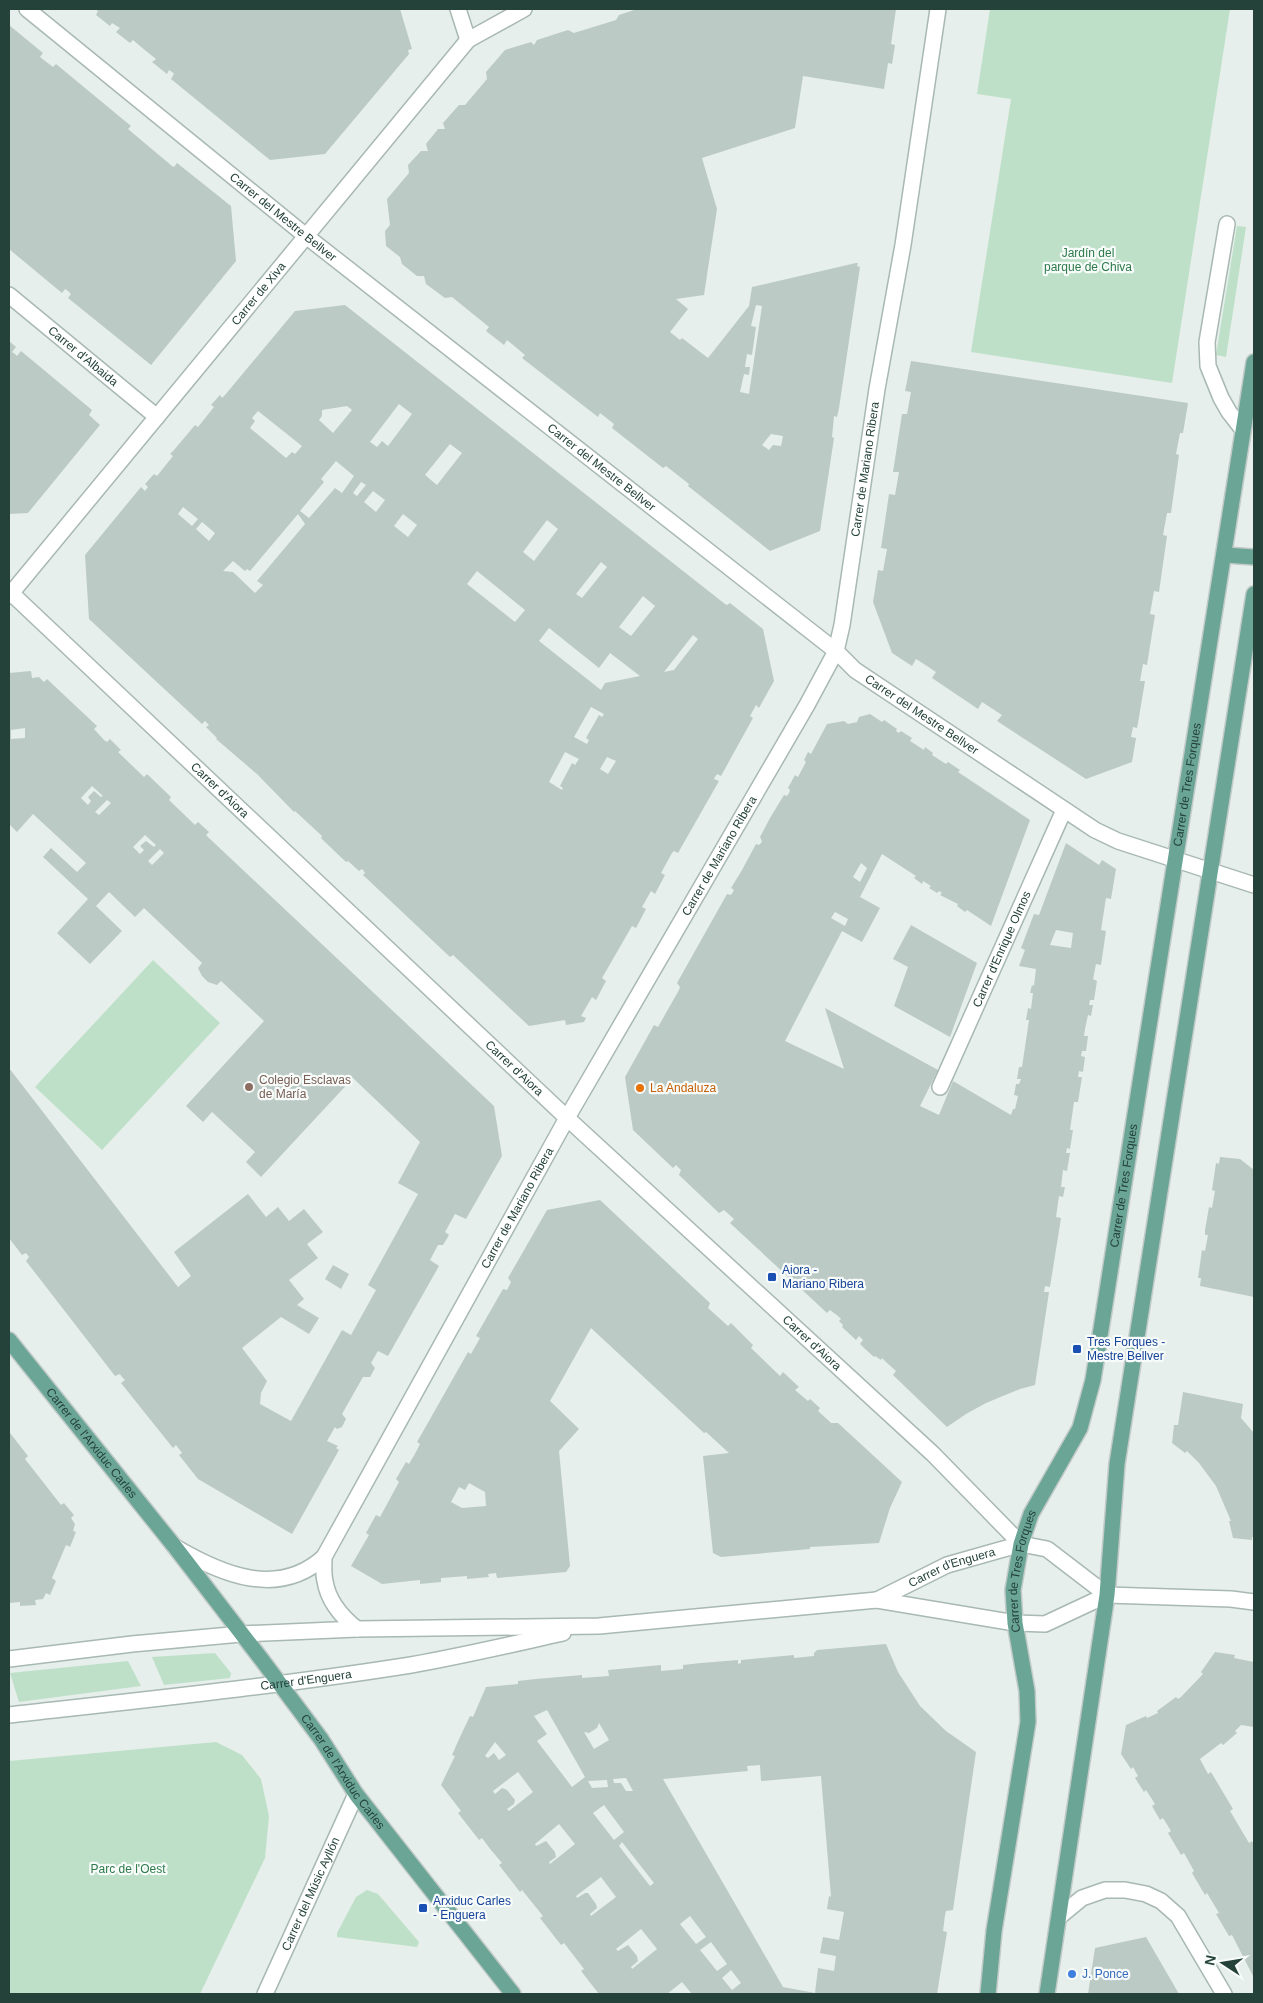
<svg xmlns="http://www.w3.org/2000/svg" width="1263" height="2003" font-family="Helvetica,sans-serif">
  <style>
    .green { fill: #bfe0c8 }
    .building { fill: #bbcac4; fill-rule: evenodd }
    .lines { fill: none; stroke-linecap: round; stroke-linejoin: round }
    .minor-casing { stroke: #a8b8b2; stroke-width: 18 }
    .major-casing { stroke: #c2cac8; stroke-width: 18 }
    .minor { stroke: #fff; stroke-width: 15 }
    .major { stroke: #6aa596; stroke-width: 15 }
    .education-dot { fill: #8d6e63; stroke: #f7fbf9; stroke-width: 2 }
    .food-dot { fill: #e8710a; stroke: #f7fbf9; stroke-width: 2 }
    .transit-dot { fill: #1a4fb4; stroke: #f7fbf9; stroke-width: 2 }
    .shop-dot { fill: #3f7fe0; stroke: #f7fbf9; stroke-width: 2 }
    .labels { text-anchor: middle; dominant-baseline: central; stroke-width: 4.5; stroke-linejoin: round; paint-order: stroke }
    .street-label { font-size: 12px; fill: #24423a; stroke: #f7fbf9 }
    .park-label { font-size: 12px; fill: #2d7a4b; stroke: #f7fbf9 }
    .education-label { font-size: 12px; fill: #785e54; stroke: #f7fbf9; text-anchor: start }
    .food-label { font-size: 12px; fill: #c56008; stroke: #f7fbf9; text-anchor: start }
    .transit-label { font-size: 12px; fill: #164399; stroke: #f7fbf9; text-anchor: start }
    .shop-label { font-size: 12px; fill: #366cbe; stroke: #f7fbf9; text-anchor: start }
  </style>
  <rect width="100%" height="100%" fill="#e6efeb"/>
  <path class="green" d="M990,9H1230L1172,383L971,352L1011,99L977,94Z
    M1237,226L1246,227L1226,357L1216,355Z
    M153,960L220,1023L102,1150L35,1087Z
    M215,1653L231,1673L230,1678L164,1685L152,1657Z
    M128,1661L141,1686L19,1702L10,1673Z
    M216,1742L242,1755L261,1779L269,1816L265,1858L200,1994H9V1761Z
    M367,1890L378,1894L419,1942L417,1947L337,1937V1933L356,1897Z"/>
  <path class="building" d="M95,9H400L412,49L408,50L409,54L325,154L270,160L171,79L174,74L172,72L169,70L167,74L152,62L156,59L146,51L133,40L130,43L116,32L120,28L112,23L110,26L96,15L98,11Z
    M637,9H896L891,44L895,45L892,64L888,63L884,89L803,76L795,128L702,158L717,209L704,295L676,299L688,309L670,332L680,340L682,338L708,358L749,306L752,287L856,263H858L857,266L860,267L839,408L837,417L834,416L832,437L834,438L820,531L770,551L688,486L689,484L666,466L663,468L612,428L614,424L604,416L600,413L598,417L522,358L525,355L507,340L504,345L486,331L489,327L452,297L445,298L426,284L424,276H417L402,264L400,257L386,246L385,231L390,225L387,199L409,173L408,165L421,151H428L426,144L438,129H445L443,123L459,105H465L487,79L486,72L505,50L531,42L534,45L537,40L568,30L574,33L616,20L619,15ZM756,305L762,306L749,394L740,392L744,374L749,375L750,367H745L747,354L752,355L756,327L751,326ZM771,434L783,436L781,446L773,445L769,450L762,445Z
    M9,25L43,53L40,57L53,67L56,64L131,126L128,129L172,166L174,167L177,163L231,206L236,261L151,365L68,298L71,294L68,291L65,289L62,293L9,249Z
    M345,305L725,604L727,605L730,603L763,629L774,681L759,708L756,705L750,716L753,718L721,776L717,774L715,777L714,779L719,781L678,853L674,851L672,853L661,873L665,875L655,894L651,891L642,907L646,909L636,928L632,926L602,978L606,981L596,1000L592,997L581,1016L586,1018L584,1022L566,1025L565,1020L529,1026L453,955L450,957L363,875L365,873L363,870L362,869L359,871L348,861L346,862L325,842L321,838L322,836L295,811L294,812L257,774L216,739L217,738L206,727L209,725L205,721L202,724L89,619L85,555L141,487L145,491L148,487L145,484L154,474L157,476L173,456L170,454L174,450L195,425L198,427L214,407L211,405L220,395L222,398L225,395L295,311ZM399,404L412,414L388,446L382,441L377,447L370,442ZM347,406L352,410L333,433L319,420L322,416V410ZM258,411L302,446L295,454L292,452L286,458L250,428L255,421L252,418ZM450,444L462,453L437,485L425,475ZM336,461L354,476L342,493L335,488L309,518L300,511L324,482L321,479ZM361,482L366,485L357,496L353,493ZM373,491L385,500L376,512L364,502ZM183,507L198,519L192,526L178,514ZM298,514L305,524L257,581L263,585L255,593L233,572L223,571L233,561L245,571L247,569L250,571ZM403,514L417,525L408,537L394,526ZM547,520L558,529L534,561L523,552ZM202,522L215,533L209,541L196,529ZM601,562L607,567L582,598L576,594ZM477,571L525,610L515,622L467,584ZM643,596L655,606L631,636L619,627ZM549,628L599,668L610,653L640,676L605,683L601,690L539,641ZM693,635L698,639L674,670L664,672ZM591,707L604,714L602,717L599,715L586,738L589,740L587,744L574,737ZM565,752L579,759L575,765L572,763L560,786L563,788L562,790L549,782ZM607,757L616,761L608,774L600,769Z
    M9,341L16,347L12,352L15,354L17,356L21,351L92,410L89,415L100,425L28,513L9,514Z
    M911,361L1188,403L1183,433H1180L1176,454L1179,455L1171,513H1167L1163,535L1167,536L1159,592L1154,591L1150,614L1155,615L1147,665L1143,664L1140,681H1145L1138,723L1137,728L1133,727L1131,737L1136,738L1132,762L1086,779L997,721L1002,715L982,702L978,709L932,678L936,672L927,666L916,659L912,666L892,653L873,602L878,570L883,571L887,549L881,548L889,494L895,495L899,472H893L902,414H907L911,392L905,391Z
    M31,671L32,678L39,677L44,682L47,679L97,726L94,729L104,740L107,742L110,739L121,750L118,752L144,777L147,774L171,797L169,800L195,825L198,822L209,832L206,835L209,838L494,1106L502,1156L466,1219L455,1214L445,1232L449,1235L443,1245H438L430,1260L439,1266L388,1356L378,1351L371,1363L375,1368L370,1377H363L342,1414L346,1419L342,1427L337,1429L335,1427L327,1441L338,1446L336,1448L339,1450L292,1534L198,1479L179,1455L182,1453L176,1445L173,1448L121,1383L125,1380L122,1377L120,1374L115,1376L26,1261L29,1257L26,1253L22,1255L9,1238V1068L178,1287L191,1276L174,1252L248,1194L266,1217L278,1207L289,1221L304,1209L323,1232L307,1244L318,1258L289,1280L304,1299L297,1305L319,1318L309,1334L281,1317L242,1348L267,1381L261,1393L260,1404L291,1421L342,1330L351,1335L376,1290L368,1285L418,1194L398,1183L420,1142L353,1078L261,1177L246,1162L255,1152L212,1112L203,1122L186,1106L264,1021L221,981L217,985L208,982L202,976L198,968L202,963L144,908L135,917L109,892L96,906L122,931L90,964L57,933L88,899L43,857L51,848L77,872L86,863L33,814L17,832L9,824V673ZM25,728V738L11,739V730ZM92,786L103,796L101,797L94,791L88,797L91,801L88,805L81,798ZM107,800L111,803L99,815L95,812ZM145,835L156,845L154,847L146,841L140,846L144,850L140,854L133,847ZM160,849L164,853L152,865L148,861Z
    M870,714L882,722L884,720L897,729L896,731L899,733L901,731L912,738L910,741L924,750L925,747L933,753L932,755L946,764L948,762L960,770L958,772L1030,820L991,926L967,910L965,912L957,906L958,904L940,895L942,893L939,891L937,893L929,888L931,886L923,881L922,884L914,878L916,876L882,854L860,897L880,908L862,942L842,931L785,1041L844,1069L825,1008L938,1070L920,1106L939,1115L953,1081L1011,1115L1013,1109H1015L1018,1096L1014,1095L1016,1084H1019L1021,1079H1017L1019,1067H1022L1029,1020H1026L1028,1008L1031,1009L1033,993H1030L1032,985L1034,986L1036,969L1019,966L1025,950L1021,948L1034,914L1039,915L1066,843L1099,865L1102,860L1116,869L1111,899L1106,898L1101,930L1106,931L1101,965L1096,964L1093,979L1097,981L1094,1000H1090L1089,1005H1093L1091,1016L1088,1015L1085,1029L1084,1036H1088L1086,1051H1082L1081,1056L1085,1057L1083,1072L1079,1071L1078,1077H1082L1078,1102H1074L1070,1130H1073L1070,1149L1067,1148L1066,1153H1070L1067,1171L1063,1170L1061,1187H1065L1063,1197L1059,1196L1056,1217L1061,1218L1050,1287L1045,1286L1044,1292H1049L1035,1385L1020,1389L986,1403L966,1414L947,1427L893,1375L896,1371L886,1362L882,1358L881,1360L875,1356L874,1357L864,1348L860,1344L863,1340L859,1336L856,1340L842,1327L843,1325L839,1321L841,1319L838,1316L830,1310L827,1313L730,1223L734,1219L724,1210L719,1213L679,1175L681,1170L676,1165L673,1168L633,1130L625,1077L654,1025L658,1027L679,990L680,987L677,983L727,894L731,895L734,890L731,888L742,870L756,844L759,845L761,843L762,841L760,837L770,818L784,795L787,796L789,793L790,790L788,788L795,775L798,777L806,762L804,760L808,752L811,754L827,724L844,721L848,724L857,722L859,717ZM861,863L867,868L860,882L853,877ZM835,912L848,919L845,926L831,918ZM1056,930L1073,933L1071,948L1050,945Z
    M911,925L977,963L950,1037L894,1006L908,967L893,959Z
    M1220,1157L1240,1159L1254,1170V1297L1200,1286L1201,1278H1198L1202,1250L1205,1251L1208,1235H1205V1230L1209,1207L1212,1208L1215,1191L1212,1190L1216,1163L1219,1164Z
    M600,1200L710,1303L708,1308L728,1326L731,1323L753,1345L751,1348L780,1376L783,1372L799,1387L795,1390L808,1401L810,1399L820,1408L818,1411L829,1421L831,1423H838L902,1482L890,1508L879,1543L810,1547V1549L721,1557L713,1553L703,1456L729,1453L706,1432L704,1433L591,1328L550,1401L579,1429L559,1451L570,1566L566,1572L497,1578L496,1573L488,1574L489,1577L467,1579V1576L441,1578V1582L420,1584V1580L382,1584L351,1566L369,1535L366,1533L376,1515L380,1517L399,1482L396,1479L406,1462L409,1464L416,1452L420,1444L417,1442L438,1405L468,1352L471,1354L480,1338L476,1336L503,1289L507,1290L511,1282L508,1278L547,1210ZM469,1483L485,1492L486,1506L462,1508L451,1502L459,1487L465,1490Z
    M333,1265L349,1274L341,1289L325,1279Z
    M1183,1392L1243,1404L1241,1418L1254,1433V1537H1252V1540L1233,1538L1229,1521H1231L1216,1486L1199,1463L1187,1451L1185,1453L1172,1443L1174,1425H1178Z
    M10,1433L28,1456L25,1459L61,1505L64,1503L74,1515L71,1518L75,1524L73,1531L76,1532L70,1547L66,1545L52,1578L56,1581L50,1595L46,1593L43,1599L35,1600L36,1605L20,1606V1602L9,1603V1434Z
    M886,1644L898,1672L920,1706L946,1731L976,1752L953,1910L946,1911L945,1915L943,1931L947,1932L937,1994H692L682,1982L667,1994H599L581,1971L584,1969L564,1943L561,1945L540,1918L543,1916L522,1890L520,1892L499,1865L502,1863L491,1850L482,1838L479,1840L458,1813L461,1811L441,1785L455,1756L452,1755L460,1737L470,1716L473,1717L486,1687L518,1684V1681L536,1679L582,1675V1678L609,1676L608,1670L661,1665V1671L683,1669V1665L701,1663L738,1660V1664L741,1663V1660L794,1655V1658L814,1656V1653L817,1650ZM547,1710L585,1777L572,1787L537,1741L547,1734L534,1716ZM599,1723L609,1740L594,1749L584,1732L589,1733L597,1728ZM495,1742L506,1755L499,1760L494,1753L488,1758L485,1756ZM760,1765L761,1781L821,1776L831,1897L829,1896L827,1909L844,1912L839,1940L823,1937L820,1953L836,1956L834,1971L818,1968L815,1993L783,1987L663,1779L748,1771L747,1766ZM518,1772L533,1792L509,1811L507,1809L514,1804L515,1800L507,1790L502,1788L495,1794L493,1791ZM626,1778L633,1791H626L621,1783H614L613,1779ZM607,1780L608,1787L592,1788L588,1781ZM604,1805L624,1832L614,1840L593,1813ZM559,1824L575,1844L550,1864L549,1862L556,1857L555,1852L546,1841L536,1846L535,1844ZM622,1842L654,1883L650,1886L619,1846ZM601,1877L616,1897L591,1916L590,1914L597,1908L596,1904L588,1893H585L577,1898L576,1896ZM690,1916L706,1937L696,1944L680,1924ZM641,1929L657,1949L632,1969L631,1967L638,1961L637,1956L628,1945L618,1951L616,1949ZM711,1942L727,1964L717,1971L700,1950ZM731,1970L741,1983L732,1990L722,1978Z
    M1215,1652L1235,1655L1234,1658L1254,1662V1727L1241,1725L1235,1731L1237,1733L1223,1745L1221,1743L1200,1759L1208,1774L1211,1772L1233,1809L1230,1811L1249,1843L1252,1841L1254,1845V1975L1253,1976L1232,1935L1229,1936L1216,1914L1219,1913L1207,1893L1205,1895L1192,1873L1194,1871L1184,1853L1181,1855L1168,1833L1171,1831L1163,1818L1160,1820L1152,1806L1155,1804L1146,1790L1144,1792L1135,1778L1138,1776L1133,1767L1131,1769L1121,1754L1126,1725L1146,1716L1147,1718L1158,1713L1157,1711L1176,1697L1178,1699L1181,1697L1203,1674L1201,1672Z
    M1146,1937L1179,1994H1088L1095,1948Z"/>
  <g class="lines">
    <g class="minor-casing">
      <g id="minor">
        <path id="s1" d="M27,9L306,236L836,651L855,670L1095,830L1118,841L1254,885"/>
        <path d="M458,9L468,40"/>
        <path d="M1227,224L1207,342L1208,366L1221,398L1229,412L1243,430"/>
        <path id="s2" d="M9,295L157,417"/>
        <path id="s3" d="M9,591L567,1118L933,1454L1021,1544"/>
        <path id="s4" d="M9,596L468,40L524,9"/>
        <path id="s5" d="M940,1087L1064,810"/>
        <path d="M175,1547C221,1574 278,1599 324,1557"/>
        <path id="s6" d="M877,1600L947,1565L1021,1544L1047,1549L1107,1595"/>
        <path id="s7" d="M357,1629C342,1617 328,1601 325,1581C323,1573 324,1565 324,1557L567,1118L807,705L836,651L842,625L877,389L903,245L938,9"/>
        <path d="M9,1659L132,1644L241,1634L357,1629L599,1626L877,1600L1015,1623L1045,1624L1107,1595L1231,1599L1254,1602"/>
        <path id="s8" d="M9,1715C143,1700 278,1686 411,1665C462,1656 513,1644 563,1633"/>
        <path d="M1059,1917L1082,1898L1105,1890H1125L1146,1894L1161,1901L1178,1916L1224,1994"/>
        <path id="s9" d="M265,1994L356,1794"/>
      </g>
    </g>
    <g class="major-casing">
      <g id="major">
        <path d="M1225,555L1254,557"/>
        <path id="s10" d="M9,1340L175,1547L262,1660L321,1739L356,1794L513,1994"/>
        <path id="s11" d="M988,1994L994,1931L1028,1722L1027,1691L1015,1623L1013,1590L1021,1544L1031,1514L1080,1428L1093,1380L1254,362"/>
        <path d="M1047,1994L1107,1595L1117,1464L1254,594"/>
      </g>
    </g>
    <use href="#minor" class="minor"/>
    <use href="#major" class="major"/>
  </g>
  <circle class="education-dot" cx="249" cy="1087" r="5"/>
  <circle class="food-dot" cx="640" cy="1088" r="5"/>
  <g class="transit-dot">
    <rect x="767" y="1272" width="10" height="10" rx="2.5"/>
    <rect x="1072" y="1344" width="10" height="10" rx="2.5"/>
    <rect x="418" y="1903" width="10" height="10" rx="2.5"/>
  </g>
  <circle class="shop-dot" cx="1072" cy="1974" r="5"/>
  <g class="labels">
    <g class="street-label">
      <text stroke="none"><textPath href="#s1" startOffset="330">Carrer del Mestre Bellver</textPath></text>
      <text stroke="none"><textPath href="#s4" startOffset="392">Carrer de Xiva</textPath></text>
      <text stroke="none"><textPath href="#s2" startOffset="96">Carrer d'Albaida</textPath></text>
      <text stroke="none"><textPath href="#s1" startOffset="735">Carrer del Mestre Bellver</textPath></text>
      <text stroke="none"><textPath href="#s7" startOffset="1308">Carrer de Mariano Ribera</textPath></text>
      <text stroke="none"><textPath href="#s1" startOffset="1140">Carrer del Mestre Bellver</textPath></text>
      <text stroke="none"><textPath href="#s11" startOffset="1238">Carrer de Tres Forques</textPath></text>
      <text stroke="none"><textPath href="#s3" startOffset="290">Carrer d'Aiora</textPath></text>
      <text stroke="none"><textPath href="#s7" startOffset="888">Carrer de Mariano Ribera</textPath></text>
      <text stroke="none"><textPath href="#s5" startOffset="151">Carrer d'Enrique Olmos</textPath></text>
      <text stroke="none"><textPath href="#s3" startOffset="695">Carrer d'Aiora</textPath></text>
      <text stroke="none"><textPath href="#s11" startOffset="832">Carrer de Tres Forques</textPath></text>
      <text stroke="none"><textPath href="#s7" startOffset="482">Carrer de Mariano Ribera</textPath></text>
      <text stroke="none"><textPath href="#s3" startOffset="1100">Carrer d'Aiora</textPath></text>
      <text stroke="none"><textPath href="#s10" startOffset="132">Carrer de l'Arxiduc Carles</textPath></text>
      <text stroke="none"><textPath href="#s6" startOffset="82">Carrer d'Enguera</textPath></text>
      <text stroke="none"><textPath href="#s11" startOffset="428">Carrer de Tres Forques</textPath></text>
      <text stroke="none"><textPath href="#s8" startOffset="299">Carrer d'Enguera</textPath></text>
      <text stroke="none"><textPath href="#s10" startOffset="546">Carrer de l'Arxiduc Carles</textPath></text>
      <text stroke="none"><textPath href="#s9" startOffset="110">Carrer del Músic Ayllón</textPath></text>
    </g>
    <g class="park-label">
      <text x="1088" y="253">Jardín del<tspan x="1088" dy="14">parque de Chiva</tspan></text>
      <text x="128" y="1869">Parc de l'Oest</text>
    </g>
    <g class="education-label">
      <text x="259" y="1080">Colegio Esclavas<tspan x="259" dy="14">de María</tspan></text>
    </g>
    <g class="food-label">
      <text x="650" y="1088">La Andaluza</text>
    </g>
    <g class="transit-label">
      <text x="782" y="1270">Aiora -<tspan x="782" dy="14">Mariano Ribera</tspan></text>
      <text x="1087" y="1342">Tres Forques -<tspan x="1087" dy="14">Mestre Bellver</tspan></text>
      <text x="433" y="1901">Arxiduc Carles<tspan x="433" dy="14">- Enguera</tspan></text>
    </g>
    <g class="shop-label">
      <text x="1082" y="1974">J. Ponce</text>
    </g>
  </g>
  <rect width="1263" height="2003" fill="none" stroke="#24423a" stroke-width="20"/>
  <g transform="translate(1223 1963) rotate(282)" stroke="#f7fbf9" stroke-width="4" paint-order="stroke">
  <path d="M0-4L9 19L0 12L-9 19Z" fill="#24423a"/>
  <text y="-8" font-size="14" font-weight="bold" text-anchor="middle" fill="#24423a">N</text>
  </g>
</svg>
